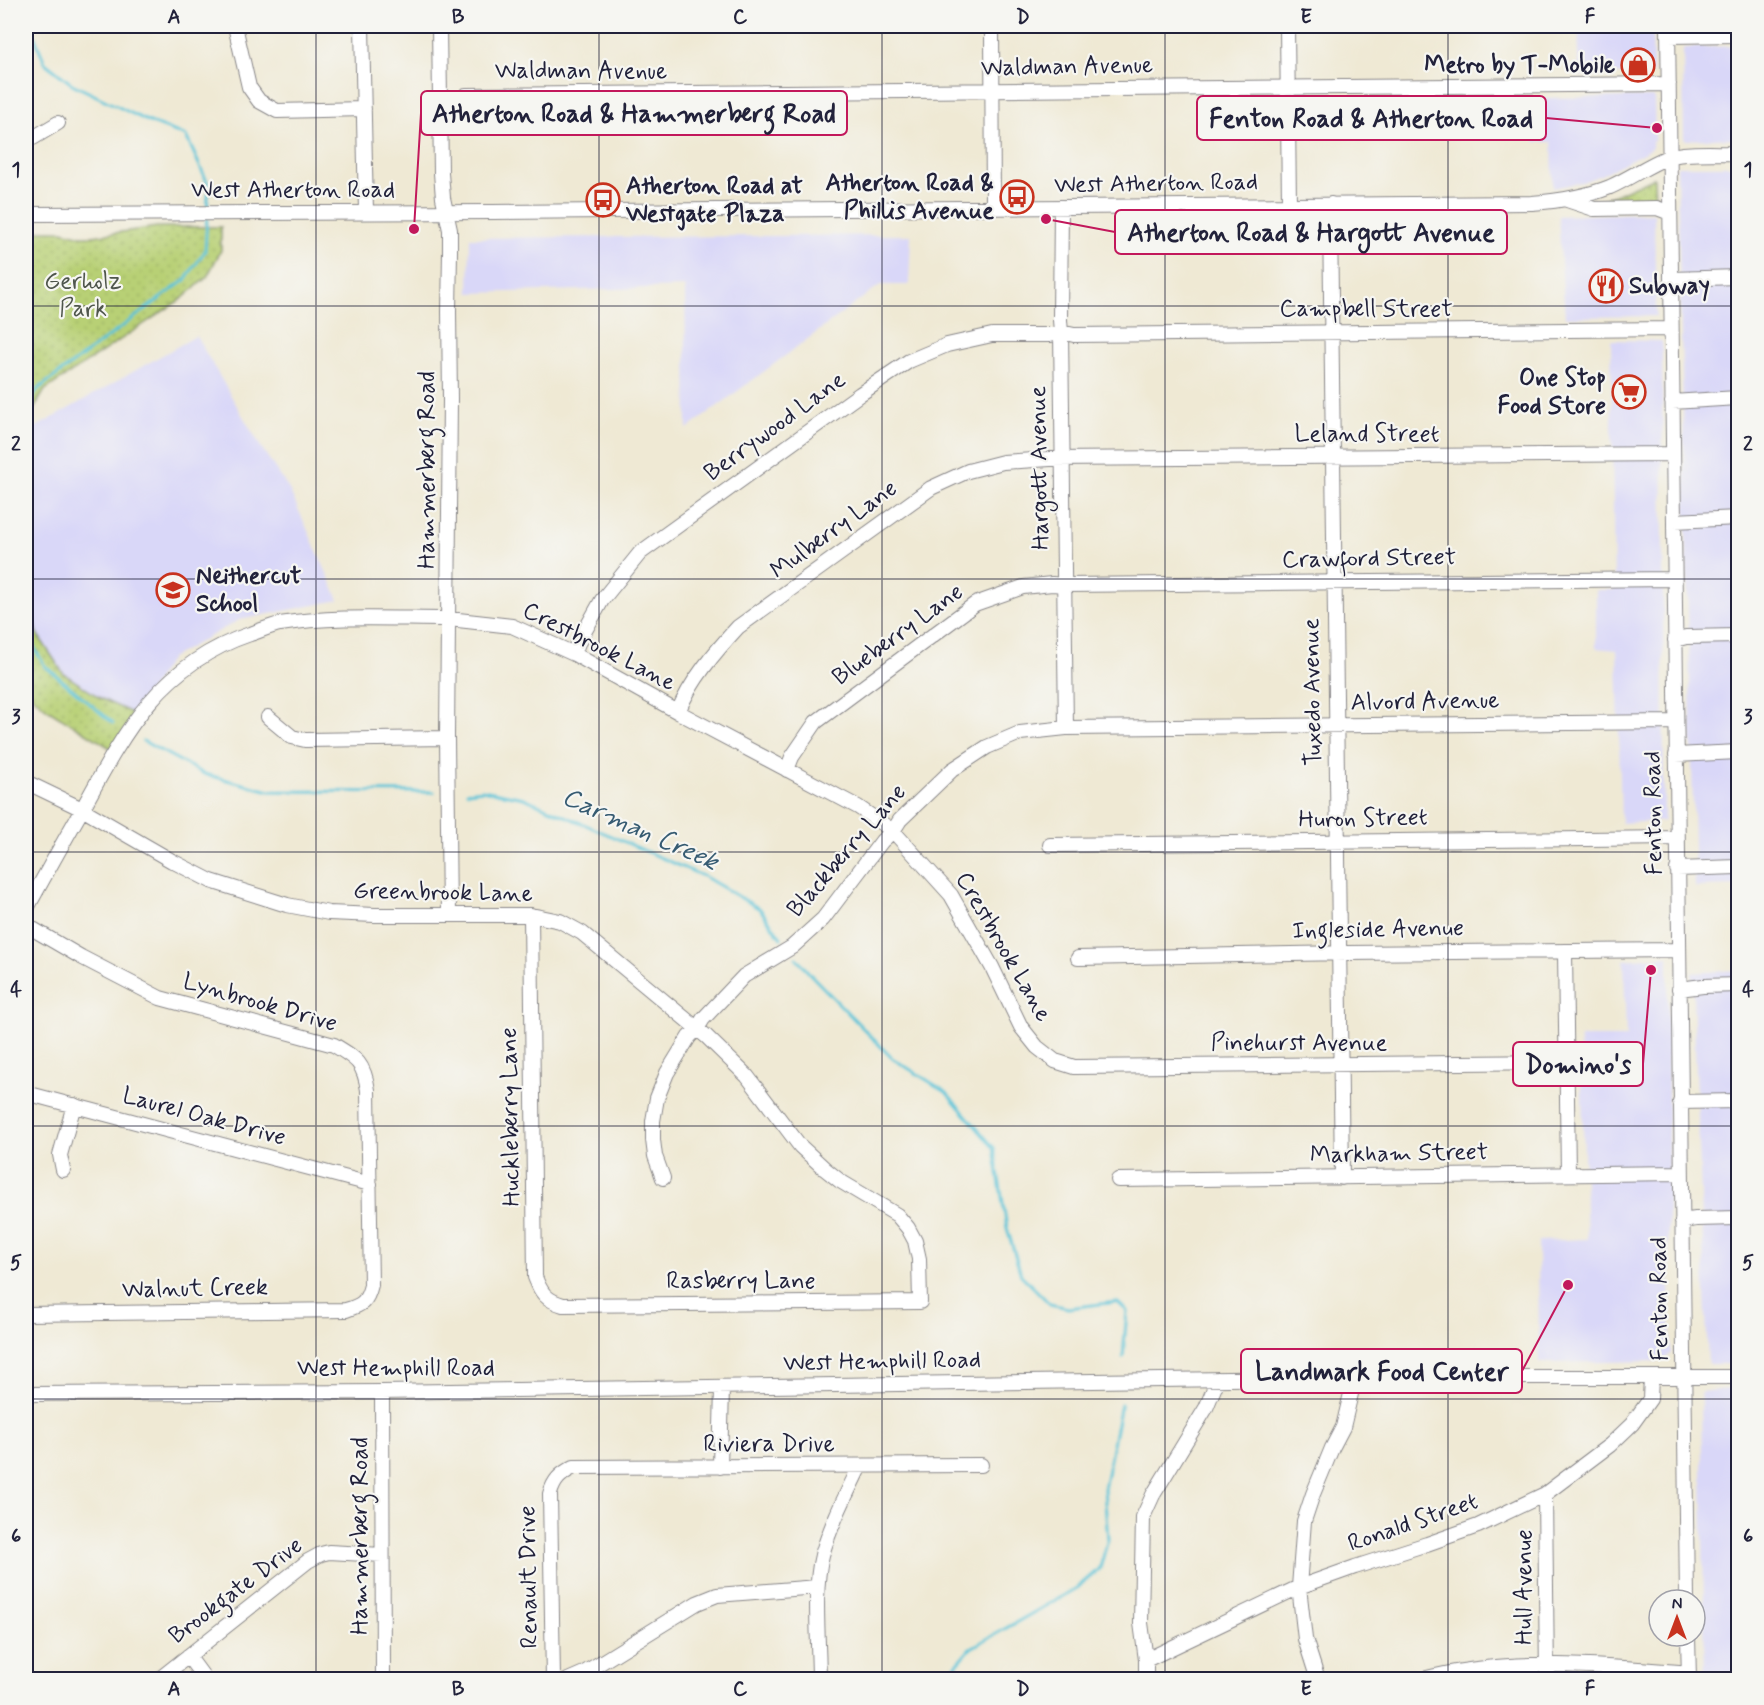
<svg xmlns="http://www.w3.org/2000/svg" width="1764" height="1705" font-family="Mynerve,sans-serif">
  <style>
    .built { fill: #d9d7f8 }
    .green { fill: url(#green-dots); stroke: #6d7958; stroke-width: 1.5 }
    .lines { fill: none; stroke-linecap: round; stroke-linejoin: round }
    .stream { stroke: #5cc4d8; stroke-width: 3 }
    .minor-casing { stroke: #888688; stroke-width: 16 }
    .minor { stroke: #fff; stroke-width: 14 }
    .grid { fill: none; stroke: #22223b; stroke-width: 1.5; stroke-opacity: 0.55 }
    .labels { text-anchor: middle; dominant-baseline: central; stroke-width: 4.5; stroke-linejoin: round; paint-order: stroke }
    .poi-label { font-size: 24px; font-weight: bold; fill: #22223b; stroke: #f6f6f2; text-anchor: end }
    .street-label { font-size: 24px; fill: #22223b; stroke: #f6f6f2 }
    .park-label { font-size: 24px; fill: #4f564c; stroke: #f6f6f2 }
    .water-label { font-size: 26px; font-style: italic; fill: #365b72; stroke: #f6f6f2 }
    .leader { fill: none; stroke: #c2185b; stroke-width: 2 }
    .callout-dot { fill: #c2185b; stroke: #f6f6f2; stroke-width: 2 }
    .callout { fill: #f6f6f2; stroke: #c2185b; stroke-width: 2 }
    .callout-label { font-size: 26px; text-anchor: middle; font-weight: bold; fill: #22223b }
    .neatline { fill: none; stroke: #22223b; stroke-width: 2 }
    .grid-label { font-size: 20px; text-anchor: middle; font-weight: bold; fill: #22223b }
  </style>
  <defs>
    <pattern id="green-dots" width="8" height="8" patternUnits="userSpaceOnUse" patternTransform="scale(1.5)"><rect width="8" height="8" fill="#b8d075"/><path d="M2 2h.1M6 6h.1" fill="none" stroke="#9eb266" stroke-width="1.8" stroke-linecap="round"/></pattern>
  </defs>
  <rect width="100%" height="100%" fill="#f6f6f2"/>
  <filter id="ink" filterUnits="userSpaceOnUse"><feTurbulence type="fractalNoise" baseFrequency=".0167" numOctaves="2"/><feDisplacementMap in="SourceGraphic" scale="12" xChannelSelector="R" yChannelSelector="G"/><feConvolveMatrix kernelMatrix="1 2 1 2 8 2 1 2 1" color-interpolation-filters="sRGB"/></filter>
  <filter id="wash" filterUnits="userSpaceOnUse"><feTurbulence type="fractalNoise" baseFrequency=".008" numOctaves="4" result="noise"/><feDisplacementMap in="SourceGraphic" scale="24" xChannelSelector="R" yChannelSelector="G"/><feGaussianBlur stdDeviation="1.35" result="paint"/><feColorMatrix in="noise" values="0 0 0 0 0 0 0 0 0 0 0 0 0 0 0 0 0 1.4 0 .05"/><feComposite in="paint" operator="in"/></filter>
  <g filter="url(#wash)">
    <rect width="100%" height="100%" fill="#efe9d4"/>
    <path class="built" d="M1579,26H1652L1653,73L1578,76Z
      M1738,46V138L1686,140L1684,138L1683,48Z
      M1654,97L1655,139L1652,142V148L1649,150L1601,175L1582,182L1553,188L1552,142H1535V98Z
      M1677,166H1738V886L1695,887Z
      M1654,213L1656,316L1565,317L1558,216Z
      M911,235L909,285H880L687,429L685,287L469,293L470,238Z
      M196,336L261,447L290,491L339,600L239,620L171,658L134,714L102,699L63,673L36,632L26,576V433Z
      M1611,340L1662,341L1664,821L1621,823L1617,650L1596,648V590H1614Z
      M1668,956V1234L1671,1353L1663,1361L1539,1363L1538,1241L1587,1239L1580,1037H1626L1624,960Z
      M1738,970V1364H1708L1692,973Z
      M1738,1388V1679H1705L1701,1392Z"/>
    <path class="green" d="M1652,178H1654L1655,205L1595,203L1615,195Z
      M157,227H221V250L207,277L183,298L45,390L26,422V231H62L82,236H93Z
      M26,576L36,632L63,673L102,699L134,714L112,749L47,709L26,691Z"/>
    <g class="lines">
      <path class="stream" d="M32,26V31L45,63L72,84L147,121L186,136L209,186L207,210
        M26,407L38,389L185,280L205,251L207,217
        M26,634L45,666L113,723
        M143,741L204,774L270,791L434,792
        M467,792L482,790L524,798L705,877L760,909L781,938
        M796,958L810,974L892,1058L946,1092L994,1148L1007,1228L1021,1275L1050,1304L1068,1308L1117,1302L1127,1311L1123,1357
        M951,1680L952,1670L971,1648L1077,1588L1100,1568L1108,1539L1104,1489L1121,1404"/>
    </g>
  </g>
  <g filter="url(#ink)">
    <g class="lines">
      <g class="minor-casing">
        <path id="minor" d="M235,26L249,87L259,101L277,111L364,109
          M362,26L366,212
          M439,26L441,173L443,198L450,230V251L449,312L450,399L447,738L449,915
          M992,26L993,208
          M1287,26L1289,205
          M1668,26L1687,1600
          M1668,36L1738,35
          M466,95L1669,84
          M26,138H33L58,123
          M1567,200L1594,209L1657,208L1670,213
          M1331,204L1330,217L1342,1178
          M1061,207L1060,320L1061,332L1066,728
          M26,214L492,212L1532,203C1559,201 1585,197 1610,187C1630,178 1648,165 1668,157C1685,151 1720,154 1738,153
          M1671,279L1738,277
          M1672,402L1738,398
          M1674,521L1738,518
          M1675,640L1686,637L1738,636
          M574,654L578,643L602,600L640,553L860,394L909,361L947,345L992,335H1050L1061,332L1074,335L1671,329
          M678,712C691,680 715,652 738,627L931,488L968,471L1003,462L1050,459L1673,454
          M268,717L292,737L305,740L447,738
          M1676,755L1738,752
          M787,770L792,757L816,722L975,604L1023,587L1052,584L1064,585L1674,579
          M26,782L82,809L172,861L211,881L287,905L329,913L375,915H531L560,921L582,933L706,1036L747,1076L800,1146L825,1169L840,1181L897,1215L908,1228L915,1241L919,1259L920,1302L563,1305C546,1300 541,1293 535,1277L531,915
          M1050,845L1677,838
          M1677,869L1738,867
          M26,910C45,875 64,841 84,806C126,729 161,664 250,634C260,631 270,626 280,624C335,615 393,619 449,619L512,626L574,654L678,712L858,807L893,831L951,895L992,967L1021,1027L1037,1047L1055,1061L1074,1067L1566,1062
          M26,925L81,957L160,998L334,1045C357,1059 364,1063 368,1090L371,1285C367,1302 362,1305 346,1310L26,1314
          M1565,951L1568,1174
          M1078,958L1348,953L1678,950
          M1679,989L1703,986L1738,985
          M26,1093L370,1184
          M1680,1102L1738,1101
          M63,1170L60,1155L74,1105
          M663,1178L655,1156L653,1140V1121L657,1098L667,1073L689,1037L697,1029L703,1019L744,976L792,947L823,919L882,841L893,831L900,820L952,770L987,747L1020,733L1066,728L1676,722
          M1118,1180L1681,1173
          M1682,1221L1696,1219L1738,1218
          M382,1392L383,1680
          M26,1394L382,1392L1355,1377H1738
          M720,1467L722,1388
          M1545,1494L1547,1680
          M1688,1636L1689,1680
          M188,1656L202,1675
          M1146,1660L1299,1587L1355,1567L1427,1544L1478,1526L1545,1494L1610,1445L1632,1424L1650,1399L1651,1377
          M158,1680L308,1561L321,1554L329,1552L382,1555
          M553,1680L550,1494C554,1480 560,1474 574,1467L981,1465
          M568,1680L584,1673L697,1603L717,1595L817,1587
          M819,1680C819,1643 813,1590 822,1555C831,1524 846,1495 860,1466
          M1146,1680V1660L1141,1623L1143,1517L1153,1495L1206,1408L1218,1379
          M1318,1680L1305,1639L1299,1587L1304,1521L1313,1494L1332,1448L1343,1427L1355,1377
          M1419,1680C1509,1656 1597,1666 1689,1673"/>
      </g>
      <use href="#minor" class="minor"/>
    </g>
  </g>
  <path class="grid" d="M316,26V1680M599,26V1680M882,26V1680M1165,26V1680M1448,26V1680M26,306H1738M26,579H1738M26,852H1738M26,1126H1738M26,1399H1738"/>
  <defs>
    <g id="shop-ring" transform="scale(1.725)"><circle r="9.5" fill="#f6f6f2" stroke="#c8321e" stroke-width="1.5"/><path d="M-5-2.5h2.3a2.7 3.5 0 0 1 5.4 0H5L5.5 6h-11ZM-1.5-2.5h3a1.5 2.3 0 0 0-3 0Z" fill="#c8321e"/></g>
    <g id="bus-ring" transform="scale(1.725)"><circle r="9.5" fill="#f6f6f2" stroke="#c8321e" stroke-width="1.5"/><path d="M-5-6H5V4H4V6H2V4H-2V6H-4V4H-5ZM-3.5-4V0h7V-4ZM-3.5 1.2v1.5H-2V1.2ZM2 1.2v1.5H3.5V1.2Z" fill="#c8321e"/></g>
    <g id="restaurant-ring" transform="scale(1.725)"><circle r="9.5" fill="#f6f6f2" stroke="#c8321e" stroke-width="1.5"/><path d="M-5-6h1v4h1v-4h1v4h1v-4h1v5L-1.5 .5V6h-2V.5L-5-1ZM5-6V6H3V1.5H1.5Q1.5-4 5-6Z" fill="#c8321e"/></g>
    <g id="supermarket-ring" transform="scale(1.725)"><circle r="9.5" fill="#f6f6f2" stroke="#c8321e" stroke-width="1.5"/><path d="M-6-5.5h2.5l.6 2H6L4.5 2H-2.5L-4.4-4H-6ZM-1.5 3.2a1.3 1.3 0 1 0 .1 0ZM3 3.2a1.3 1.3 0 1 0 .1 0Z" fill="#c8321e"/></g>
    <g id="school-ring" transform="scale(1.725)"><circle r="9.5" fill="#f6f6f2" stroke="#c8321e" stroke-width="1.5"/><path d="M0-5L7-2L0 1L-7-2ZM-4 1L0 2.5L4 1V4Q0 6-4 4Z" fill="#c8321e"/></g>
  </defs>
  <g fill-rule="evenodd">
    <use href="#shop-ring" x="1638" y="65"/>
    <use href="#bus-ring" x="1017" y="197"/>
    <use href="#bus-ring" x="603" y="200"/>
    <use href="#restaurant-ring" x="1606" y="286"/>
    <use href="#supermarket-ring" x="1629" y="392"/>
    <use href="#school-ring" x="173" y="590"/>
  </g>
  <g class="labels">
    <g class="poi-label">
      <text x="1615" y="65">Metro by T-Mobile</text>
      <text x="994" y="183">Atherton Road &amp;<tspan x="994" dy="28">Phillis Avenue</tspan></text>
      <text x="626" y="186" text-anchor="start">Atherton Road at<tspan x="626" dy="28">Westgate Plaza</tspan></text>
      <text x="1629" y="286" text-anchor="start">Subway</text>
      <text x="1606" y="378">One Stop<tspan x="1606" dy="28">Food Store</tspan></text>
      <text x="196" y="576" text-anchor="start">Neithercut<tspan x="196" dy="28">School</tspan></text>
    </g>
    <g class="street-label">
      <text transform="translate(1067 67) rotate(-1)">Waldman Avenue</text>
      <text x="581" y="71">Waldman Avenue</text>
      <text transform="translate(1156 184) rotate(-1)">West Atherton Road</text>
      <text x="293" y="190">West Atherton Road</text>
      <text x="1366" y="309">Campbell Street</text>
      <text transform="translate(775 427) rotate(-36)">Berrywood Lane</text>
      <text x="1367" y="434">Leland Street</text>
      <text transform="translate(1040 468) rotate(-91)">Hargott Avenue</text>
      <text transform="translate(427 470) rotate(-90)">Hammerberg Road</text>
      <text transform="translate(834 530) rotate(-36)">Mulberry Lane</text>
      <text transform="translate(1369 559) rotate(-1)">Crawford Street</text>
      <text transform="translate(898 635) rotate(-36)">Blueberry Lane</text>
      <text transform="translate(599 647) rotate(27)">Crestbrook Lane</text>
      <text transform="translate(1313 692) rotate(-91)">Tuxedo Avenue</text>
      <text transform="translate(1425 702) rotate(-1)">Alvord Avenue</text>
      <text transform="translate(1654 813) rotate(-91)">Fenton Road</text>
      <text transform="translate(1363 819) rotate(-1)">Huron Street</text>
      <text transform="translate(847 851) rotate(-49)">Blackberry Lane</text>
      <text transform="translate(443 893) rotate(1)">Greenbrook Lane</text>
      <text transform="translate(1378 930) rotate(-1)">Ingleside Avenue</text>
      <text transform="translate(1003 947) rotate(60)">Crestbrook Lane</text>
      <text transform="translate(260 1003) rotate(16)">Lynbrook Drive</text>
      <text x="1299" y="1043">Pinehurst Avenue</text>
      <text transform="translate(204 1117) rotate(15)">Laurel Oak Drive</text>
      <text transform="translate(511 1117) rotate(-91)">Huckleberry Lane</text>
      <text transform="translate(1399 1154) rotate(-1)">Markham Street</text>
      <text x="741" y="1281">Rasberry Lane</text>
      <text transform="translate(195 1289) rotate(-1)">Walnut Creek</text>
      <text transform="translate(1660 1299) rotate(-91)">Fenton Road</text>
      <text transform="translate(882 1362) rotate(-1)">West Hemphill Road</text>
      <text x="396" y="1368">West Hemphill Road</text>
      <text x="769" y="1444">Riviera Drive</text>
      <text transform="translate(1413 1523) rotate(-19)">Ronald Street</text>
      <text transform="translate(360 1536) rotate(-90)">Hammerberg Road</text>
      <text transform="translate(529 1577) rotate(-91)">Renault Drive</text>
      <text transform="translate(1524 1587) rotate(-90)">Hull Avenue</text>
      <text transform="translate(236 1591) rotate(-37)">Brookgate Drive</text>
    </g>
    <g class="park-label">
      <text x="83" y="281">Gerholz<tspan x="83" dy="28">Park</tspan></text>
    </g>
    <g class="water-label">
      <text transform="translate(640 830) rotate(24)">Carman Creek</text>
    </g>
  </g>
  <path class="leader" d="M414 229L421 113M1657 128L1546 118M1046 219L1115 232M1651 970L1643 1064M1568 1285L1522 1371"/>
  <g class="callout-dot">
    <circle cx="414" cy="229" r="6"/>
    <circle cx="1657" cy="128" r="6"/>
    <circle cx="1046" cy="219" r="6"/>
    <circle cx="1651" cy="970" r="6"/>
    <circle cx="1568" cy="1285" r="6"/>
  </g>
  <g class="callout">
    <rect x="421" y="91" width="426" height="44" rx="6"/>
    <rect x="1197" y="96" width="349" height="44" rx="6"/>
    <rect x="1115" y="210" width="392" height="44" rx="6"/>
    <rect x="1513" y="1042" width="130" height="44" rx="6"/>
    <rect x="1241" y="1349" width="281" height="44" rx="6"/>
  </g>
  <g class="callout-label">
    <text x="634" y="122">Atherton Road &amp; Hammerberg Road</text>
    <text x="1371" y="127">Fenton Road &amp; Atherton Road</text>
    <text x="1311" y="241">Atherton Road &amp; Hargott Avenue</text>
    <text x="1578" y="1073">Domino's</text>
    <text x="1382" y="1380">Landmark Food Center</text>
  </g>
  <rect width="1764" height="1705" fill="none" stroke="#f6f6f2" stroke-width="66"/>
  <g transform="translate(1677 1618)"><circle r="28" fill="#f6f6f2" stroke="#a1a1a9" stroke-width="1.5"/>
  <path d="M0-4.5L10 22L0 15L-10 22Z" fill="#c8321e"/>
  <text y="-9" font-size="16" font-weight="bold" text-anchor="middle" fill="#22223b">N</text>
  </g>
  <rect x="33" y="33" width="1698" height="1639" class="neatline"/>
  <g class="grid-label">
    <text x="174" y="23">A</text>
    <text x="458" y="23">B</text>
    <text x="740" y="23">C</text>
    <text x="1023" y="23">D</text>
    <text x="1306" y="23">E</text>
    <text x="1590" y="23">F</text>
    <text x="16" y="176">1</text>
    <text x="1748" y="176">1</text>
    <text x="16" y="450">2</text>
    <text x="1748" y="450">2</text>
    <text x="16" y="723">3</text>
    <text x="1748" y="723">3</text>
    <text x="16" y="996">4</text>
    <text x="1748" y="996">4</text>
    <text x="16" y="1269">5</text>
    <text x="1748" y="1269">5</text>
    <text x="16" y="1542">6</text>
    <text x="1748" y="1542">6</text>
    <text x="174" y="1695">A</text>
    <text x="458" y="1695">B</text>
    <text x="740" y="1695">C</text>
    <text x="1023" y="1695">D</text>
    <text x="1306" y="1695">E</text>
    <text x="1590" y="1695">F</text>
  </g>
</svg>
